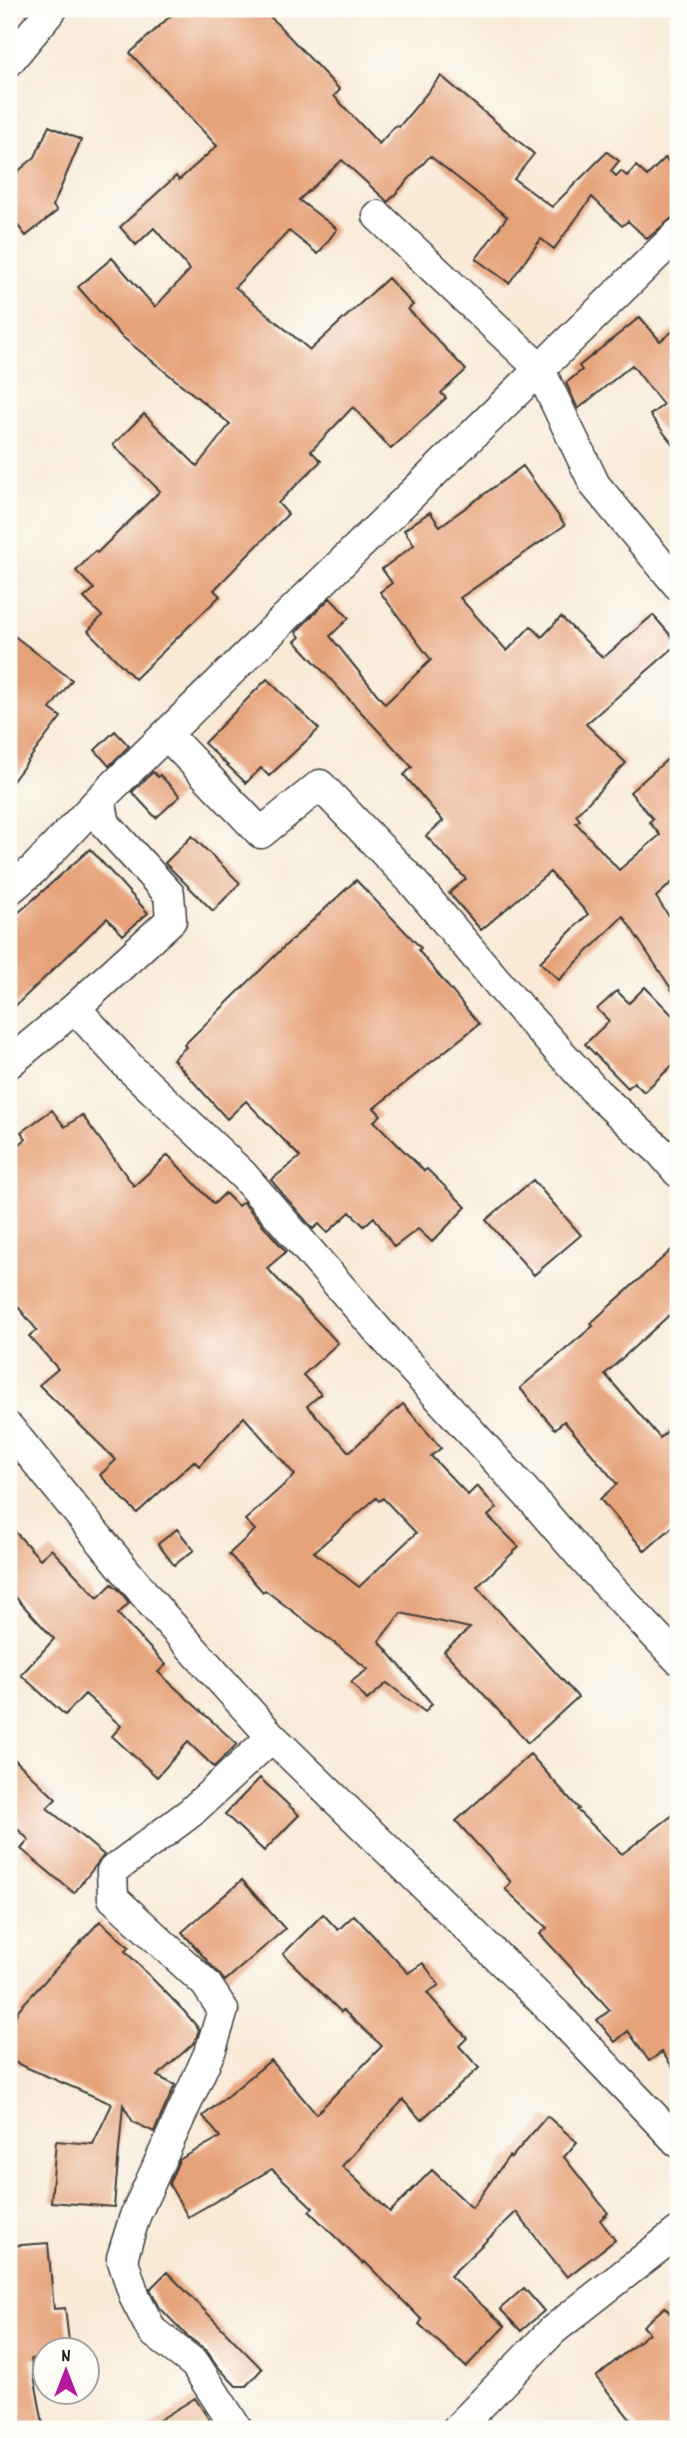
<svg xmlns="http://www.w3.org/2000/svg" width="687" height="2438" font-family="Dekko,sans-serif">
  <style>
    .building { fill: #e6a279; fill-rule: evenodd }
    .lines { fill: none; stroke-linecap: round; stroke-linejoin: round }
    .minor-casing { stroke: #3d3b38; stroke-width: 33 }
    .minor { stroke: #fff; stroke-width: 30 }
  </style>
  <rect width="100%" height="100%" fill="#fdfcf7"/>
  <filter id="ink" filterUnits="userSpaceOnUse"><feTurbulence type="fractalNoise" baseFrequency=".0143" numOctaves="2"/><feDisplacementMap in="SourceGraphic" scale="14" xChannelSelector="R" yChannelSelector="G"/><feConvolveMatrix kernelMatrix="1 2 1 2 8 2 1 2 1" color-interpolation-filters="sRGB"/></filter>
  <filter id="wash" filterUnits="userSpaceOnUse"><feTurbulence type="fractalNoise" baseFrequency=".00686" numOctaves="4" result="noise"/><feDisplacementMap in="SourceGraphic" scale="28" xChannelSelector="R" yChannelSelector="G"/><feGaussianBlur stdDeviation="1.57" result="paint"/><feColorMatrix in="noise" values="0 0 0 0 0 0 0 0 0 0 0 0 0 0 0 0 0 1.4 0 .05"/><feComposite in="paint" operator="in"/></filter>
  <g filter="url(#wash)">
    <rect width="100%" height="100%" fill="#f8ead7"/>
    <g id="blocks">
      <path class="building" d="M178,9H263L340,90L334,96L379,144L396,125L399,127L441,76L534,154L514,179L552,207L607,152L619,161L611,171L616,176L621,171L627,176L636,166L647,176L665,158L678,171V213L647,239L628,221L622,226L592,197L554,249L541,239L509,283L476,259L507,217L430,156L388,202L342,160L299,200L337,229L318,254L289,231L235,287L310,350L388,278L413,305L408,309L466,370L441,393L446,398L391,449L353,407L311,451L321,461L278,503L288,514L214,590L220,596L135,679L88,631L102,616L84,598L94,589L76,571L95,551L97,553L160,491L113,445L144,414L197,466L230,424L120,335L78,287L112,258L155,307L190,270L154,228L136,245L120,227L176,176L179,180L217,146L130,53Z
        M49,126L81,140L53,206L57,211L26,236L9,215V179L35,157Z
        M640,317L660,341L678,327V451L650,415L663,405L632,365L578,409L566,383L582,370L579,366Z
        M523,466L565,525L460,598L507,651L531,626L542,637L561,617L603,658L653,615L678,644L586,724L626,763L576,815L580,820L576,823L619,870L660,835L649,822L653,819L630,792L678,750V877L656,897L678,930V999L623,916L559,980L540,962L588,914L550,872L481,930L449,893L466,879L426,836L443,821L404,775L412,767L295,641L300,637L296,632L330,598L349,618L330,636L385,704L431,660L380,592L392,583L382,569L414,545L404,530L430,512L440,526Z
        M9,632L72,680L50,709L61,717L9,786Z
        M267,679L319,729L269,776L261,768L246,783L204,743Z
        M115,731L129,746L109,766L95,750Z
        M153,772L158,777L160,775L180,796L156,818L132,792Z
        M192,836L240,883L213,911L165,863Z
        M90,849L148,913L123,935L107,918L9,1012V921Z
        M356,880L421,948L418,950L479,1024L374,1108L381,1115L374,1121L424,1171L427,1169L466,1207L432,1242L418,1229L394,1247L374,1217L364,1226L350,1212L327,1233L319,1224L313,1229L271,1180L300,1157L246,1101L227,1119L173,1059L186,1047L184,1045L285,946Z
        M645,987L678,1021V1060L644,1092L634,1082L628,1088L585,1044L609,1021L597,1009L617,991L629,1003Z
        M52,1110L65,1127L82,1115L134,1186L168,1155L214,1204L225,1193L238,1206L243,1202L286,1252L267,1268L338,1343L303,1375L321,1394L307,1406L349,1452L403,1404L441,1448L431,1456L468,1495L477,1486L497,1508L488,1516L519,1547L477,1587L578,1697L528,1743L444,1651L470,1628L401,1613L379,1641L432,1704L425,1712L387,1683L367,1700L351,1682L368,1669L265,1590L263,1592L229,1554L255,1530L245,1520L295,1475L244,1417L199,1466L194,1461L137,1513L100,1475L116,1460L39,1385L58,1369L29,1336L37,1330L9,1296V1152L26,1139L21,1132ZM376,1498L379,1501L383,1498L416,1533L359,1587L314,1552Z
        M533,1180L581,1235L534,1275L486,1220Z
        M678,1244V1307L605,1374L660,1438L678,1421V1522L645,1551L600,1499L617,1484L564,1421L555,1429L520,1388L593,1326L591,1323Z
        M9,1525L40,1559L51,1549L98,1598L112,1584L120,1591L129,1603L118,1614L166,1665L158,1672L237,1744L214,1767L188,1742L157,1777L112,1736L121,1726L85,1694L65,1715L21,1675L54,1639L9,1590Z
        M177,1529L194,1550L174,1565L158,1544Z
        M9,1754L56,1799L47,1808L104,1855L74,1893L21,1849L29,1840L9,1821Z
        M530,1754L579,1809L577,1810L622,1854L678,1811V2075L662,2052L649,2061L628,2031L615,2042L597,2020L610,2010L540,1934L547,1928L505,1889L511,1882L456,1821Z
        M260,1778L299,1815L264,1851L225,1814Z
        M242,1880L285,1929L225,1981L182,1932Z
        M323,1914L338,1930L354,1915L408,1973L423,1963L439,1985L427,1993L467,2038L459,2046L479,2068L421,2120L403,2100L342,2166L390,2212L432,2170L472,2208L509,2156L511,2158L547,2116L577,2142L564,2157L608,2213L600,2220L615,2240L567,2277L516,2212L450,2276L505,2326L466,2367L419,2324L422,2320L365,2262L363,2264L309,2211L313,2208L272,2169L188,2217L169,2184L179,2160L220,2137L203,2116L271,2060L316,2114L382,2046L343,2010L341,2012L283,1954Z
        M100,1921L129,1947L125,1951L183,2010L199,2029L195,2042L157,2076L175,2085L154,2132L133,2122L123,2105L114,2207L51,2202L56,2141L93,2144L112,2104L9,2060V2030L18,2010Z
        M48,2243L54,2309L65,2308L70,2350H46V2358L31,2359L44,2429H9V2246Z
        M167,2272L262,2369L246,2386H236L218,2367L206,2350L187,2336L160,2308L150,2289Z
        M524,2288L544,2311L521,2331L500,2309Z
        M665,2307L678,2323V2429H638L596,2377L649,2333L643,2326Z
        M195,2398L215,2429H145Z"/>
    </g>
  </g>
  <g filter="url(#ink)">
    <use href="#blocks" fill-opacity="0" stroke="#3d3b38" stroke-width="2"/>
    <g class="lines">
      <g class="minor-casing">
        <path id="minor" d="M9,61L52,9
          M378,216L539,368L595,485L678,585
          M167,735L261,833L320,785L412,881L510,997L597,1093L661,1152L678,1172
          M9,890L34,869L100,799L678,234
          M75,1008L129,1067L243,1175L381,1334L532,1499L587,1563L678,1659
          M9,1063L75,1008L171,920L169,894L105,824L100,799
          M9,1428L155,1607L272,1737L556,2014L678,2142
          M237,2429L195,2364L152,2331L135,2298L122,2258L135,2216L211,2049L223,2010L206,1984L113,1898L112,1871L190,1813L272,1737
          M457,2429L553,2330L678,2232"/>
      </g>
      <use href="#minor" class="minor"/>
    </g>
  </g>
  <rect width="687" height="2438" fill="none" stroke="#fdfcf7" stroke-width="35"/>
  <g transform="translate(66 2371)"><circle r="33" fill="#fdfcf7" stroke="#a3a29f" stroke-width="2"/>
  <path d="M0-5L12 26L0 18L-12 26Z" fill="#b5179e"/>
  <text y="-10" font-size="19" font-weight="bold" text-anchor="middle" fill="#1c1c1c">N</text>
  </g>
</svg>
